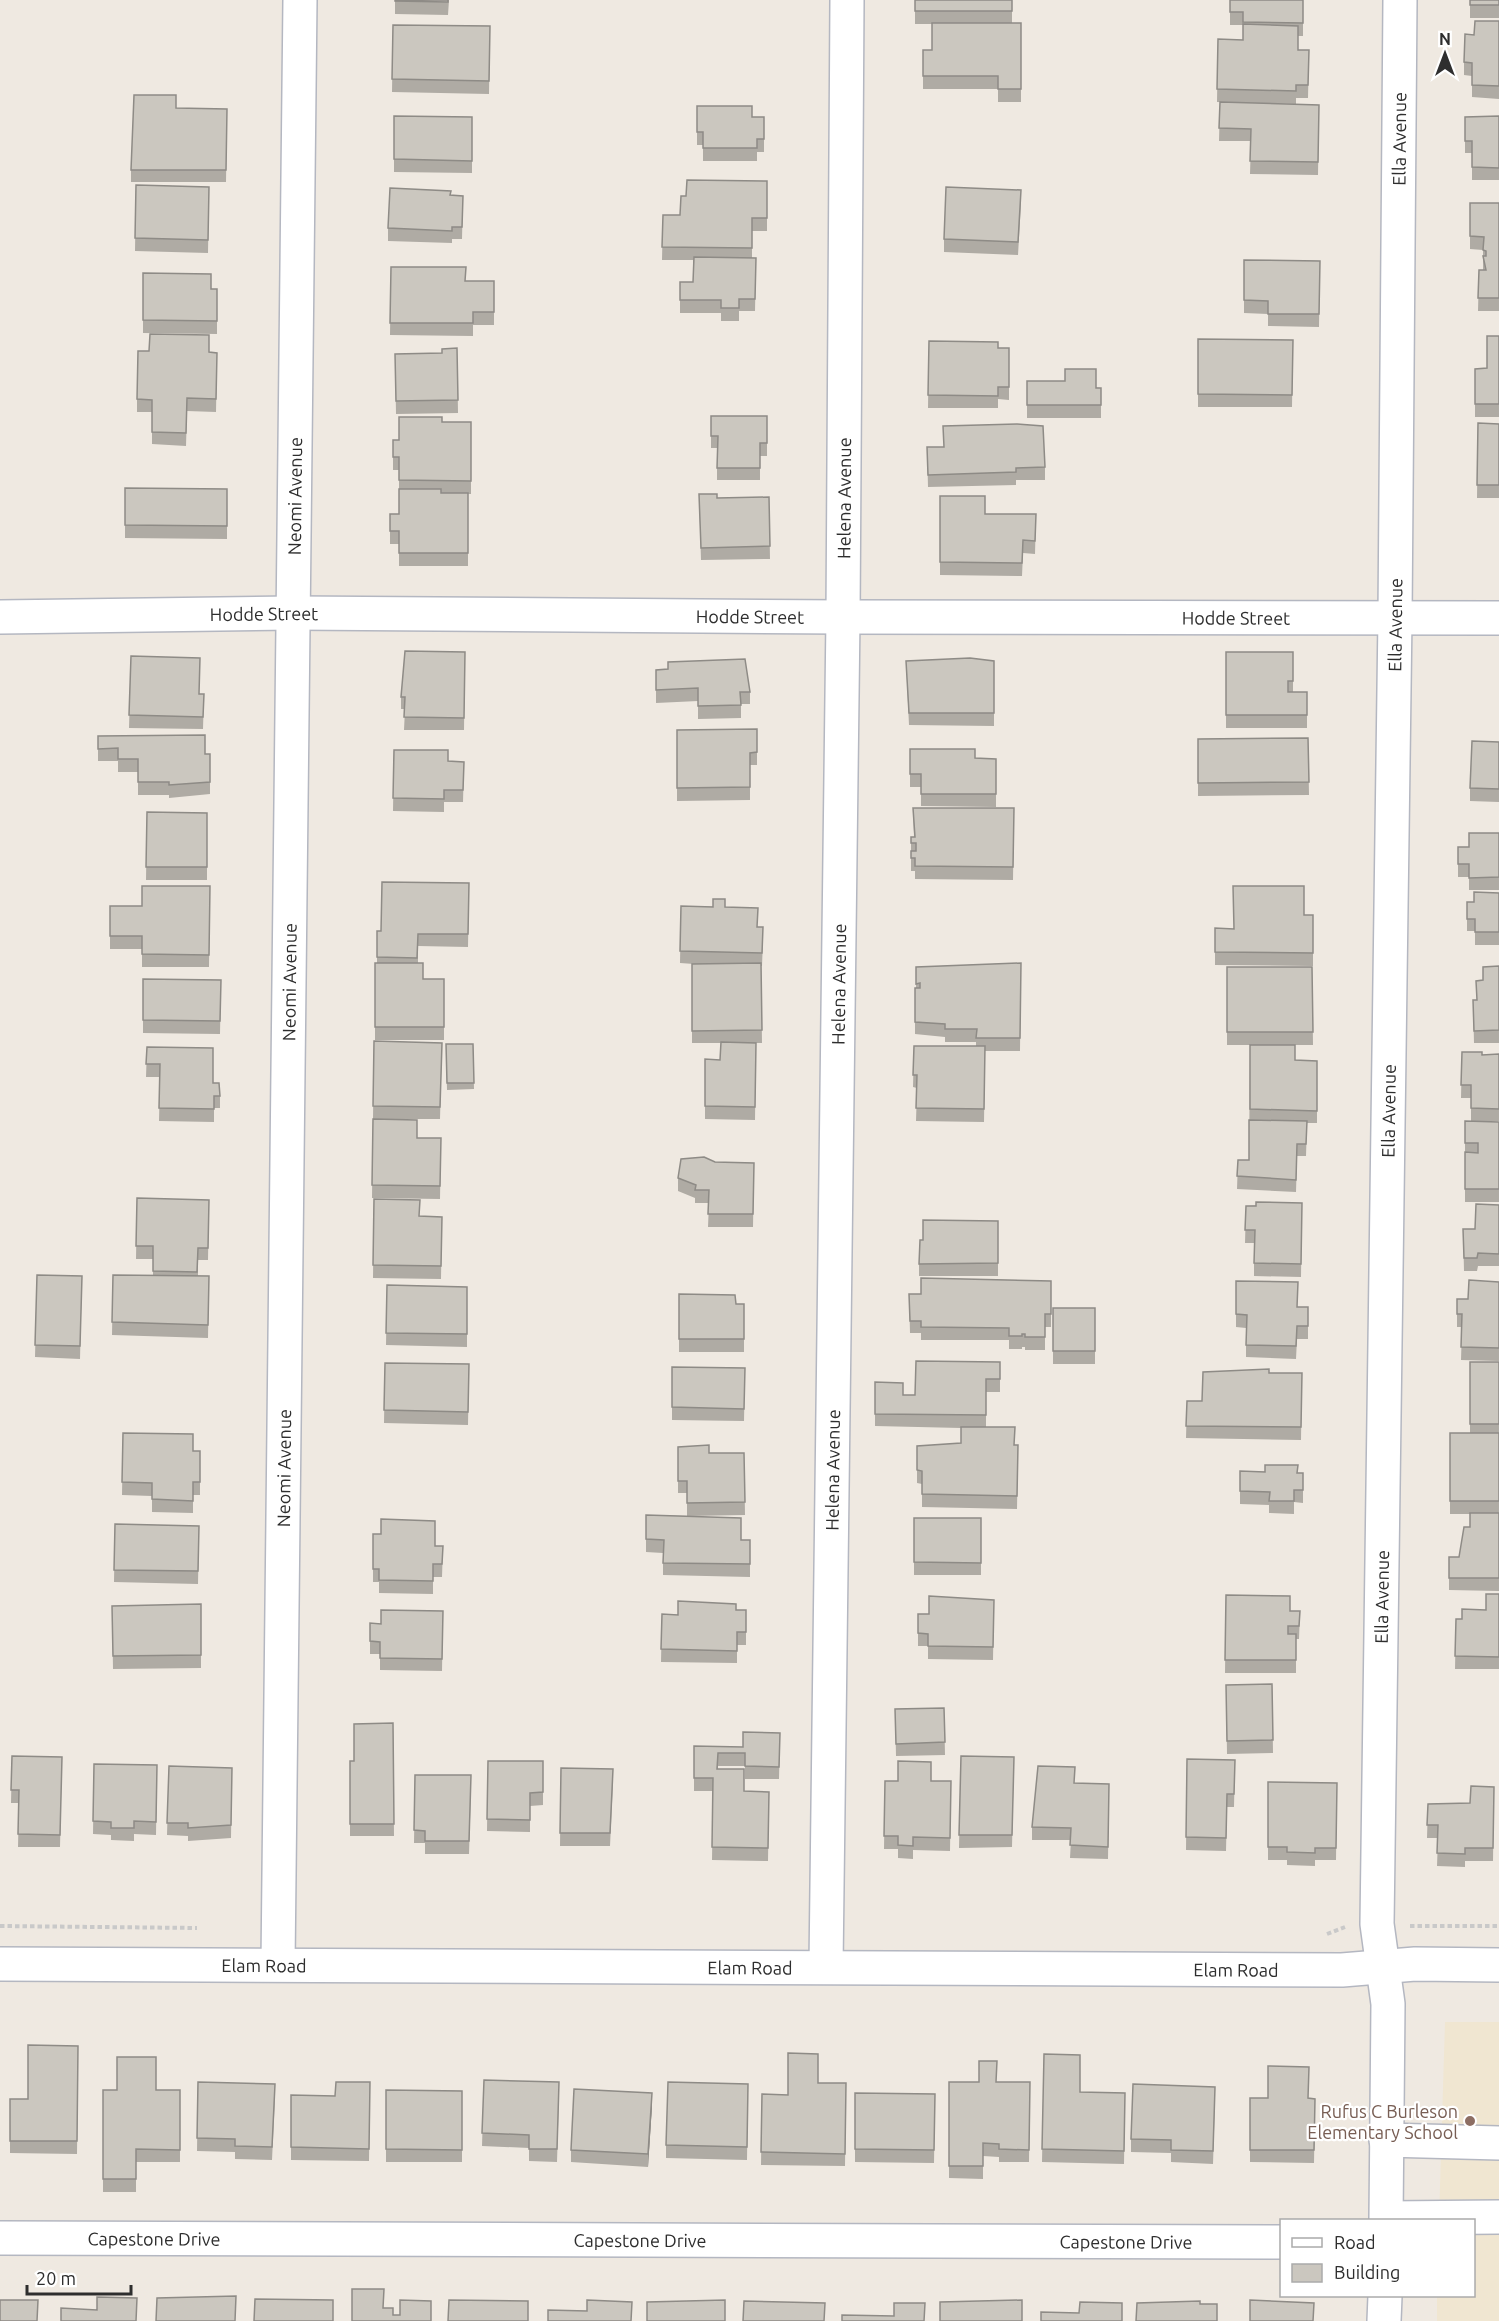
<svg xmlns="http://www.w3.org/2000/svg" width="1499" height="2321" font-family="Ubuntu,sans-serif">
  <style>
    .education { fill: #f0e6d1 }
    .lines { fill: none; stroke-linecap: round; stroke-linejoin: round }
    .minor-casing { stroke: #b4b7c1; stroke-width: 36 }
    .path { stroke: #c9c9c9; stroke-width: 4; stroke-dasharray: 4.5 3; stroke-linecap: butt }
    .minor { stroke: #fff; stroke-width: 33 }
    .wall { fill: #afaba4 }
    .shaded-wall { fill: #8e8b86 }
    .building { fill: #cbc7bf; stroke: #8e8b86; stroke-width: 1.5 }
    .education-dot { fill: #8d6e63; stroke: #fff; stroke-width: 2 }
    .labels { text-anchor: middle; dominant-baseline: central; stroke-width: 4.5; stroke-linejoin: round; paint-order: stroke }
    .street-label { font-size: 18px; fill: #2e2e2e; stroke: #fff }
    .education-label { font-size: 18px; fill: #785e54; stroke: #fff; text-anchor: end }
  </style>
  <rect width="100%" height="100%" fill="#efe9e1"/>
  <path class="education" d="M1445,2022H1499V2321H1437V2296H1474V2220H1439Z"/>
  <g class="lines">
    <g class="minor-casing">
      <g id="minor">
        <path id="s1" d="M0,617L292,613L843,617L1499,618"/>
        <path id="s2" d="M0,1964L1342,1970L1415,1964L1499,1965"/>
        <path id="s3" d="M278,1964L300,0"/>
        <path id="s4" d="M826,1966L843,617L847,0"/>
        <path d="M1386,2140L1499,2143"/>
        <path d="M1387,2218L1499,2217"/>
        <path id="s5" d="M1386,2220L1388,2004L1377,1924L1395,617L1400,0"/>
        <path id="s6" d="M0,2238L1282,2242"/>
        <path d="M1384,2321L1385,2296"/>
      </g>
    </g>
    <path class="path" d="M0,1926L197,1928
      M1410,1926H1499
      M1327,1934L1345,1927"/>
    <use href="#minor" class="minor"/>
  </g>
  <path class="wall" d="M395,0H449L448,15L395,14Z
    M915,0H1012V23H1021V102H998V89H923V50H932V24H915Z
    M1230,0H1303V36H1298V50H1309L1308,98H1296V104L1217,102L1218,39L1243,40V25H1230Z
    M1470,0H1499V18H1470Z
    M1499,21V99L1472,97V76L1464,75V62Z
    M393,25L490,26L489,94L392,92Z
    M1220,102L1319,105L1318,175L1250,174L1251,141H1219Z
    M697,106L752,117H764V152H757V161H703V145H697Z
    M227,109L226,182H131V170Z
    M394,116L472,117V173L394,172Z
    M1499,116V180H1472V153H1465V117Z
    M767,181V231H752V258H756L755,311H739V321H721V313H680V282H693V260H662L663,215H680L686,196Z
    M136,185L209,187L208,253L135,251Z
    M451,195L463,196L462,239H452V243L388,241V228Z
    M1021,203L1018,255L944,252V239Z
    M1470,203H1499V311H1478L1479,270H1483V250L1470,249Z
    M1244,260L1320,261L1319,327L1268,326V314L1244,313Z
    M391,267L466,281H494V325H473V336L390,335Z
    M143,273L211,289H217V334L143,333Z
    M1499,336V417H1475V369L1487,368Z
    M1198,339L1293,340L1292,407H1198Z
    M929,341L998,348H1009V400L998,399V408H928Z
    M457,348L458,413L396,414L395,354L442,353Z
    M209,352L217,353L216,412L187,411L186,446L152,444V412H137V399Z
    M1027,381L1101,388V418H1027Z
    M711,416H767V456H760V480H717V448H711Z
    M442,422H471V494H468V566H399V544H390V514H399V470H393V440H399Z
    M1478,423L1499,424V498H1477Z
    M927,447L1045,467V480H1016V485L928,487Z
    M125,488L227,489V539L125,538Z
    M699,494L717,498L769,497L770,559L701,560Z
    M940,496L985,514H1036L1035,554L1023,553L1022,576L940,575Z
    M465,652L464,730H404L405,709H401V697Z
    M1226,652H1293V692H1307V728H1226Z
    M131,656L199,694H204L203,729L129,728Z
    M906,661H994V726L909,725Z
    M668,662L750,692V704H741V718L698,719V701L656,703V670L668,669Z
    M757,729V765H750V800L677,801V730Z
    M98,736L205,754H210V794L169,798V795H138V772H118V761H98Z
    M1308,738L1309,795L1198,796V739Z
    M1499,742V802L1470,801V788Z
    M910,749L975,758L996,759V807L921,806V787H910Z
    M394,750L448,761L464,762L463,802H444V812L393,811Z
    M913,808H1014L1013,880L915,879V871H911V837H914Z
    M147,812L207,813V880H146Z
    M1499,833V890H1469V877H1458V847H1469Z
    M469,883L468,947L418,946V963L423,979H444V1040H375V963H377V931H381Z
    M210,886L209,967H142V949H110V906H142Z
    M1499,893V945H1475V931H1467V902H1474Z
    M681,906L725,907L758,927L763,940L762,966H761L762,1043H747H756L755,1120L705,1119V1059L720,1060L721,1043H692V964H694L680,963Z
    M1304,915H1313V966L1215,965V928L1234,929Z
    M1021,963L1020,1051H985L984,1122L916,1121L917,1088L913,1087L914,1046H976V1042H945V1037L915,1034V988H916V967Z
    M1499,966V1043H1474L1473,1000H1477L1483,980Z
    M1227,967H1312L1313,1045H1295V1060L1317,1061V1123H1307L1306,1156H1297L1296,1192L1237,1189L1238,1160H1249L1250,1045H1227Z
    M143,979L221,980L220,1034L143,1033Z
    M374,1041L442,1043L440,1119H373Z
    M446,1044H473L474,1089L447,1090Z
    M147,1047L213,1083L220,1096V1108H214V1122L159,1121L160,1077H146Z
    M1462,1052L1482,1055L1499,1054V1121H1471V1098H1461Z
    M373,1119L417,1138H441L440,1199L372,1198Z
    M1465,1121L1499,1122V1202H1465Z
    M715,1162L754,1163L753,1227H708L709,1203H695V1198L678,1191V1178Z
    M137,1198L209,1200L208,1260H198V1276H209L208,1338L112,1335L113,1275H153V1259H136Z
    M374,1199L420,1216L442,1217L441,1279L373,1278Z
    M1302,1203L1301,1277L1254,1276V1243H1245L1246,1206Z
    M1499,1205V1266H1478L1477,1271H1464L1463,1229H1475Z
    M998,1221V1276H919V1264L923,1240Z
    M37,1275L82,1276L80,1359L35,1357Z
    M1051,1281V1327H1045V1350H1025V1347H1022V1349H1009V1340H921V1333H910L909,1294H921Z
    M1236,1281L1298,1307H1308V1339H1297L1296,1359L1246,1357V1328L1236,1327Z
    M1499,1282V1361L1461,1360L1462,1327H1457V1299H1468Z
    M387,1285L467,1287V1347L386,1345Z
    M679,1294L736,1304H744V1352H679Z
    M1053,1308H1095V1364H1053Z
    M1000,1362V1392H986V1427L1015,1445H1018L1017,1509L922,1507V1484L917,1483V1446L961,1443V1428L875,1426V1382L903,1395H915Z
    M1470,1362H1499V1591L1449,1590V1557H1459L1470,1527V1514H1450V1433H1470Z
    M385,1363L469,1364L468,1425L384,1423Z
    M672,1367L745,1368L744,1421L672,1420Z
    M1302,1373L1301,1440L1186,1438L1187,1401H1202Z
    M123,1433L193,1451H200V1495H193V1513L152,1512V1496L122,1495Z
    M678,1447L709,1453H744L745,1515L689,1516L741,1540H750V1577L663,1575V1553L646,1552V1515L687,1516V1493H678Z
    M1240,1471L1303,1473V1503L1294,1502V1514L1269,1513V1505L1240,1504Z
    M914,1518H981V1575H914Z
    M115,1524L199,1526L198,1584L114,1582Z
    M373,1534L435,1546H443L442,1577H433V1594L379,1593V1582H373Z
    M1499,1594V1669H1455L1456,1619H1462L1486,1610Z
    M1226,1595L1290,1611H1300L1299,1639H1296V1673H1225Z
    M994,1600L993,1660L928,1659V1646H918V1614H929Z
    M201,1604V1668L113,1669L112,1606Z
    M736,1610H746V1645H737V1663L661,1662L662,1614L678,1615Z
    M443,1611L442,1671L380,1670V1654H370V1623L381,1624Z
    M1272,1684L1273,1753L1227,1754L1226,1685Z
    M944,1708L945,1755L896,1756L895,1709Z
    M393,1723L394,1836H350V1761H354Z
    M780,1733L779,1779H745V1766H718V1769L744,1791L769,1792L768,1861L712,1860L713,1791H694V1746L743,1747Z
    M12,1756L62,1757L60,1847H18L19,1803H11Z
    M961,1756L1014,1757L1012,1847L959,1848Z
    M1187,1759L1235,1760L1234,1807H1227L1226,1851L1186,1850Z
    M488,1761H543V1805L530,1806V1832L487,1831Z
    M94,1764L157,1765L156,1835L134,1834V1841L111,1840V1835L93,1834Z
    M169,1766L232,1768L231,1838L188,1841V1836L167,1835Z
    M561,1768L613,1782L610,1846H560Z
    M415,1775L471,1788L469,1854H425V1843H414Z
    M885,1781H951L950,1851L913,1850V1859L898,1858V1849H884Z
    M1268,1782L1337,1783L1336,1860H1315V1866L1287,1865V1860H1268Z
    M1075,1783L1109,1784L1108,1859L1070,1858L1071,1840H1032V1827Z
    M1494,1787L1493,1861H1465V1867L1437,1866L1438,1838H1427L1428,1804L1470,1803Z
    M78,2046L77,2154L10,2153V2099H28Z
    M1044,2054L1080,2092L1125,2093L1124,2164L1042,2162Z
    M484,2080L559,2095L557,2162L529,2161V2148L482,2146Z
    M198,2082L275,2097L272,2160L235,2159V2152L197,2151Z
    M370,2082L369,2161L291,2160V2095L335,2096Z
    M949,2082H1030L1029,2162H999V2157L983,2156V2179L949,2178Z
    M846,2083L845,2166L761,2165L762,2094L788,2095Z
    M748,2084L747,2160L666,2158V2145Z
    M103,2090H180V2162H136V2192H103Z
    M386,2090L462,2091V2162H386Z
    M855,2093L935,2094L934,2163L855,2162Z
    M1250,2098H1309L1315,2099L1314,2163L1250,2162Z
    M1215,2100L1213,2164L1171,2162V2153L1131,2152V2139Z
    M652,2106L648,2167L571,2162V2150Z"/>
  <path class="shaded-wall" d="M652,2093V2106L648,2167V2154Z"/>
  <path class="building" d="M395,0H448V2L395,1Z
    M915,0H1012V11H915Z
    M1230,0H1303V23L1243,22V12H1230Z
    M1470,0H1499V5H1470Z
    M1475,21H1499V86L1472,85V63L1464,62L1465,34L1474,35Z
    M932,23H1021V89H998V76H923V50H932Z
    M1243,24L1298,26V50H1309L1308,85H1296V91L1217,89L1218,39L1243,40Z
    M393,25L490,26L489,81L392,79Z
    M134,95H176V108L227,109L226,170H131Z
    M1220,102L1319,105L1318,162L1250,161L1251,129L1219,128Z
    M697,106H752V117H764V139H757V148H703V132H697Z
    M394,116L472,117V161L394,159Z
    M1499,116V168L1472,167V141H1465V117Z
    M687,180L767,181V218H752V248L662,247L663,215H680L681,196H686Z
    M136,185L209,187L208,240L135,238Z
    M946,187L1021,190L1018,242L944,239Z
    M390,188L451,191L450,195L463,196L462,227H452V231L388,228Z
    M1470,203H1499V298H1478L1479,270H1486L1483,256H1486V251L1483,250L1484,237L1470,236Z
    M694,257L756,258L755,299H739V308H721V300H680V282H693Z
    M1244,260L1320,261L1319,314H1268V301L1244,300Z
    M391,267H466L465,281H494V312H473V323H390Z
    M143,273L211,274V289H217V321L143,320Z
    M150,334L209,335V352L217,353L216,399L187,398L186,433L152,432V400L137,399L138,351H149Z
    M1487,336H1499V404H1475V369L1487,368Z
    M1198,339L1293,340L1292,395L1198,394Z
    M929,341L998,342V348H1009V387H998V396L928,395Z
    M457,348L458,400L396,401L395,354L442,353V349Z
    M1065,369H1096V388H1101V405H1027V381H1065Z
    M711,416H767V443H760V468H717L718,436H711Z
    M399,417H442V422H471V481L399,480V457H393V440H399Z
    M1478,423L1499,424V485H1477Z
    M1017,424L1043,426L1045,467L1016,468V472L928,475L927,447H944L943,426Z
    M125,488L227,489V526L125,525Z
    M399,489H441V493H468V553H399V531H390V514H399Z
    M699,494H717V498L769,497L770,546L701,548Z
    M940,496H985V514H1036L1035,541L1023,540L1022,563L940,562Z
    M405,651L465,652L464,718L404,717L405,697H401Z
    M1226,652H1293V681H1288V692H1307V715H1226Z
    M131,656L200,658L199,694H204L203,717L129,715Z
    M970,658L994,661V713H909L906,661Z
    M745,659L750,692H740L741,705L698,706V688L656,690V670L668,669V662Z
    M757,729V752L750,753V787L677,788V730Z
    M205,735V754H210V782L169,785V782H138V759H118V748L98,749V736Z
    M1308,738L1309,782L1198,783V739Z
    M1472,741L1499,742V789L1470,788Z
    M910,749H975V758L996,759V794H921V774H910Z
    M394,750H448V761L464,762L463,790H444V799L393,798Z
    M913,808H1014L1013,867L915,866V858H911V851H916V843H911V837H915Z
    M147,812L207,813V867H146Z
    M1469,833H1499V877L1469,878V864H1458V847H1469Z
    M382,882L469,883L468,934H418L417,958L377,957V931H381Z
    M142,886H210L209,955L142,954V936H110V906H142Z
    M1233,886H1304V915H1313V953L1215,952V928L1234,929Z
    M1474,892L1499,893V932H1475V919H1467V902H1474Z
    M713,899H725V907L758,908L757,927H763L762,953L680,951L681,906L713,907Z
    M375,963H423V979H444V1027H375Z
    M761,963L762,1030L692,1031V964Z
    M1021,963L1020,1038H976L977,1029H945V1024L915,1022V988H920V983L916,984V967Z
    M1499,966V1030L1474,1031L1473,1000H1477L1476,981L1483,980V967Z
    M1227,967H1312L1313,1032H1227Z
    M143,979L221,980L220,1021L143,1020Z
    M374,1041L442,1043L440,1107L373,1106Z
    M721,1042L756,1043L755,1107L705,1106V1059L720,1060Z
    M446,1044H473L474,1083H447Z
    M1250,1045H1295V1060L1317,1061V1111L1250,1109Z
    M914,1046H985L984,1109L916,1108L917,1075H913Z
    M147,1047L213,1048V1083H219L220,1096H214V1109L159,1108L160,1064H146Z
    M1462,1052H1482V1055L1499,1054V1109L1471,1108V1085H1461Z
    M373,1119L417,1120V1138H441L440,1186L372,1185Z
    M1249,1120L1307,1121L1306,1144H1297L1296,1180L1237,1176L1238,1160H1249Z
    M1465,1121L1499,1122V1189H1465V1152L1478,1153V1143H1465Z
    M704,1157L715,1162L754,1163L753,1214H708L709,1190H695L696,1185L678,1178L681,1159Z
    M137,1198L209,1200L208,1248H198L197,1272L153,1271V1246H136Z
    M374,1199L420,1200L419,1216L442,1217L441,1266L373,1265Z
    M1256,1202L1302,1203L1301,1264L1254,1263L1255,1230H1245L1246,1206H1256Z
    M1476,1204L1499,1205V1254L1478,1253L1477,1258H1464L1463,1229H1475Z
    M923,1220L998,1221V1263L919,1264L920,1240H923Z
    M37,1275L82,1276L80,1346L35,1345Z
    M113,1275L209,1276L208,1325L112,1322Z
    M921,1278L1051,1281V1314H1045V1337H1025V1334H1022V1336H1009V1328L921,1327V1321H910L909,1294H921Z
    M1469,1280L1499,1282V1348L1461,1347L1462,1314H1457V1299H1468Z
    M1236,1281L1298,1282L1297,1307H1308V1326H1297L1296,1346L1246,1345L1247,1315L1236,1314Z
    M387,1285L467,1287V1334L386,1333Z
    M679,1294L735,1295L736,1304H744V1339H679Z
    M1053,1308H1095V1351H1053Z
    M916,1361L1000,1362V1379H986V1415L875,1414V1382L903,1383V1395H915Z
    M1470,1362H1499V1424H1470Z
    M385,1363L469,1364L468,1412L384,1410Z
    M672,1367L745,1368L744,1409L672,1407Z
    M1269,1369V1373H1302L1301,1427L1186,1426L1187,1401H1202L1203,1372Z
    M961,1427H1015L1014,1445H1018L1017,1496L922,1494V1471L917,1470V1446L961,1443Z
    M123,1433L193,1434V1451H200V1482H193V1501L152,1499V1483L122,1482Z
    M1450,1433H1499V1501H1450Z
    M709,1445V1453H744L745,1502L687,1503V1481H678V1447Z
    M1265,1465H1298L1297,1473H1303V1490H1294V1501H1269L1270,1492L1240,1491V1471L1265,1472Z
    M1470,1513H1499V1578H1449V1557H1459L1464,1527H1470Z
    M646,1515L741,1518V1540H750V1564L663,1563L664,1540L646,1539Z
    M914,1518H981V1563L914,1562Z
    M381,1519L435,1521V1546H443L442,1564H433V1581L379,1580V1569H373V1534H381Z
    M115,1524L199,1526L198,1571L114,1570Z
    M1486,1594H1499V1657L1455,1656L1456,1619H1462V1609L1486,1610Z
    M1226,1595L1290,1596V1611H1300L1299,1626H1288V1634H1296V1660H1225Z
    M929,1596L994,1600L993,1647L928,1646V1634L918,1633V1614H929Z
    M678,1601L736,1604V1610H746V1632H737V1651L661,1649L662,1614L678,1615Z
    M201,1604V1655L113,1656L112,1606Z
    M381,1610L443,1611L442,1659L380,1658V1642L370,1641V1623L381,1624Z
    M1272,1684L1273,1740L1227,1741L1226,1685Z
    M944,1708L945,1742L896,1744L895,1709Z
    M393,1723L394,1824H350V1761H354V1724Z
    M743,1732L780,1733L779,1767L745,1766V1753H718L717,1769H744V1791L769,1792L768,1848L712,1847L713,1778H694V1746L743,1747Z
    M12,1756L62,1757L60,1835L18,1834L19,1790H11Z
    M961,1756L1014,1757L1012,1835H959Z
    M1187,1759L1235,1760L1234,1794H1227L1226,1838L1186,1837Z
    M488,1761H543V1792L530,1793V1820L487,1819Z
    M898,1761L931,1762V1781H951L950,1838L913,1837V1846L898,1845V1836H884L885,1781H898Z
    M94,1764L157,1765L156,1822L134,1821V1828H111V1822L93,1821Z
    M169,1766L232,1768L231,1825L188,1828V1823H167Z
    M1038,1766L1075,1767L1074,1783L1109,1784L1108,1847L1070,1845L1071,1828L1032,1827Z
    M561,1768L613,1769L610,1833H560Z
    M415,1775H471L469,1841H425V1831L414,1830Z
    M1268,1782L1337,1783L1336,1848H1315V1853L1287,1852V1847H1268Z
    M1471,1786L1494,1787L1493,1848H1465V1854L1437,1853L1438,1825H1427L1428,1804L1470,1803Z
    M28,2045L78,2046L77,2141H10V2099H28Z
    M788,2053L818,2054V2083H846L845,2154L761,2152L762,2094L788,2095Z
    M1044,2054L1080,2055V2092L1125,2093L1124,2151L1042,2149Z
    M117,2057H156V2090H180V2150L136,2149V2179H103V2090H117Z
    M979,2061H997L996,2082H1030L1029,2150L999,2149V2144L983,2143V2166H949V2082H979Z
    M1268,2066L1309,2067L1308,2098L1315,2099L1314,2150H1250V2098H1268Z
    M484,2080L559,2082L557,2149H529V2135L482,2133Z
    M198,2082L275,2084L272,2147L235,2146V2139L197,2138Z
    M336,2082H370L369,2149L291,2147V2095L335,2096Z
    M668,2082L748,2084L747,2147L666,2145Z
    M1133,2084L1215,2087L1213,2151L1171,2150V2140L1131,2139Z
    M574,2089L652,2093L648,2154L571,2150Z
    M386,2090L462,2091V2150L386,2149Z
    M855,2093L935,2094L934,2150L855,2149Z
    M352,2289H384L383,2308H393V2315H400V2300L431,2301V2321H352Z
    M236,2296L235,2321H156L157,2298Z
    M97,2297L137,2298L136,2321H61V2308L97,2310Z
    M255,2299L333,2300V2321H254Z
    M0,2300H38L37,2321H0Z
    M449,2300L528,2301V2321H448Z
    M587,2300L632,2302L631,2321H548V2310L587,2311Z
    M725,2300V2321H647V2302Z
    M1022,2300V2321H940V2302Z
    M1250,2300L1314,2303L1313,2321H1250Z
    M744,2301L825,2303L824,2321H743Z
    M1200,2301V2304H1217V2321H1136L1137,2303Z
    M1080,2302L1122,2303V2321H1041V2312L1079,2313Z
    M894,2303H925L924,2321H842V2315L894,2316Z"/>
  <circle class="education-dot" cx="1470" cy="2121" r="6"/>
  <g class="labels">
    <g class="street-label">
      <text stroke="none"><textPath href="#s5" startOffset="2082">Ella Avenue</textPath></text>
      <text stroke="none"><textPath href="#s3" startOffset="1468">Neomi Avenue</textPath></text>
      <text stroke="none"><textPath href="#s4" startOffset="1468">Helena Avenue</textPath></text>
      <text stroke="none"><textPath href="#s1" startOffset="264">Hodde Street</textPath></text>
      <text stroke="none"><textPath href="#s1" startOffset="750">Hodde Street</textPath></text>
      <text stroke="none"><textPath href="#s1" startOffset="1236">Hodde Street</textPath></text>
      <text stroke="none"><textPath href="#s5" startOffset="1596">Ella Avenue</textPath></text>
      <text stroke="none"><textPath href="#s3" startOffset="982">Neomi Avenue</textPath></text>
      <text stroke="none"><textPath href="#s4" startOffset="982">Helena Avenue</textPath></text>
      <text stroke="none"><textPath href="#s5" startOffset="1110">Ella Avenue</textPath></text>
      <text stroke="none"><textPath href="#s3" startOffset="496">Neomi Avenue</textPath></text>
      <text stroke="none"><textPath href="#s4" startOffset="496">Helena Avenue</textPath></text>
      <text stroke="none"><textPath href="#s5" startOffset="624">Ella Avenue</textPath></text>
      <text stroke="none"><textPath href="#s2" startOffset="264">Elam Road</textPath></text>
      <text stroke="none"><textPath href="#s2" startOffset="750">Elam Road</textPath></text>
      <text stroke="none"><textPath href="#s2" startOffset="1236">Elam Road</textPath></text>
      <text stroke="none"><textPath href="#s6" startOffset="154">Capestone Drive</textPath></text>
      <text stroke="none"><textPath href="#s6" startOffset="640">Capestone Drive</textPath></text>
      <text stroke="none"><textPath href="#s6" startOffset="1126">Capestone Drive</textPath></text>
    </g>
    <g class="education-label">
      <text x="1458" y="2111">Rufus C Burleson<tspan x="1458" dy="21">Elementary School</tspan></text>
    </g>
  </g>
  <rect x="1280" y="2219" width="195" height="78" fill="#ffffff" stroke="#ababab" stroke-width="1.5"/>
  <rect x="1292" y="2238" width="30" height="9" fill="#ffffff" stroke="#ababab" stroke-width="1.5"/>
  <text x="1334" y="2249" font-size="18" fill="#2e2e2e">Road</text>
  <rect x="1292" y="2264" width="30" height="18" fill="#cbc7bf" stroke="#ababab" stroke-width="1.5"/>
  <text x="1334" y="2279" font-size="18" fill="#2e2e2e">Building</text>
  <g transform="translate(1445 54)" stroke="#ffffff" stroke-width="4.5" paint-order="stroke">
  <path d="M0-4.5L10 22L0 15L-10 22Z" fill="#2e2e2e"/>
  <text y="-9" font-size="16" font-weight="bold" text-anchor="middle" fill="#2e2e2e">N</text>
  </g>
  <path d="M27 2285v9h104v-9" fill="none" stroke="#2e2e2e" stroke-width="3"/>
  <text x="36" y="2285" font-size="18" fill="#2e2e2e" stroke="#ffffff" stroke-width="4.5" paint-order="stroke">20 m</text>
</svg>
